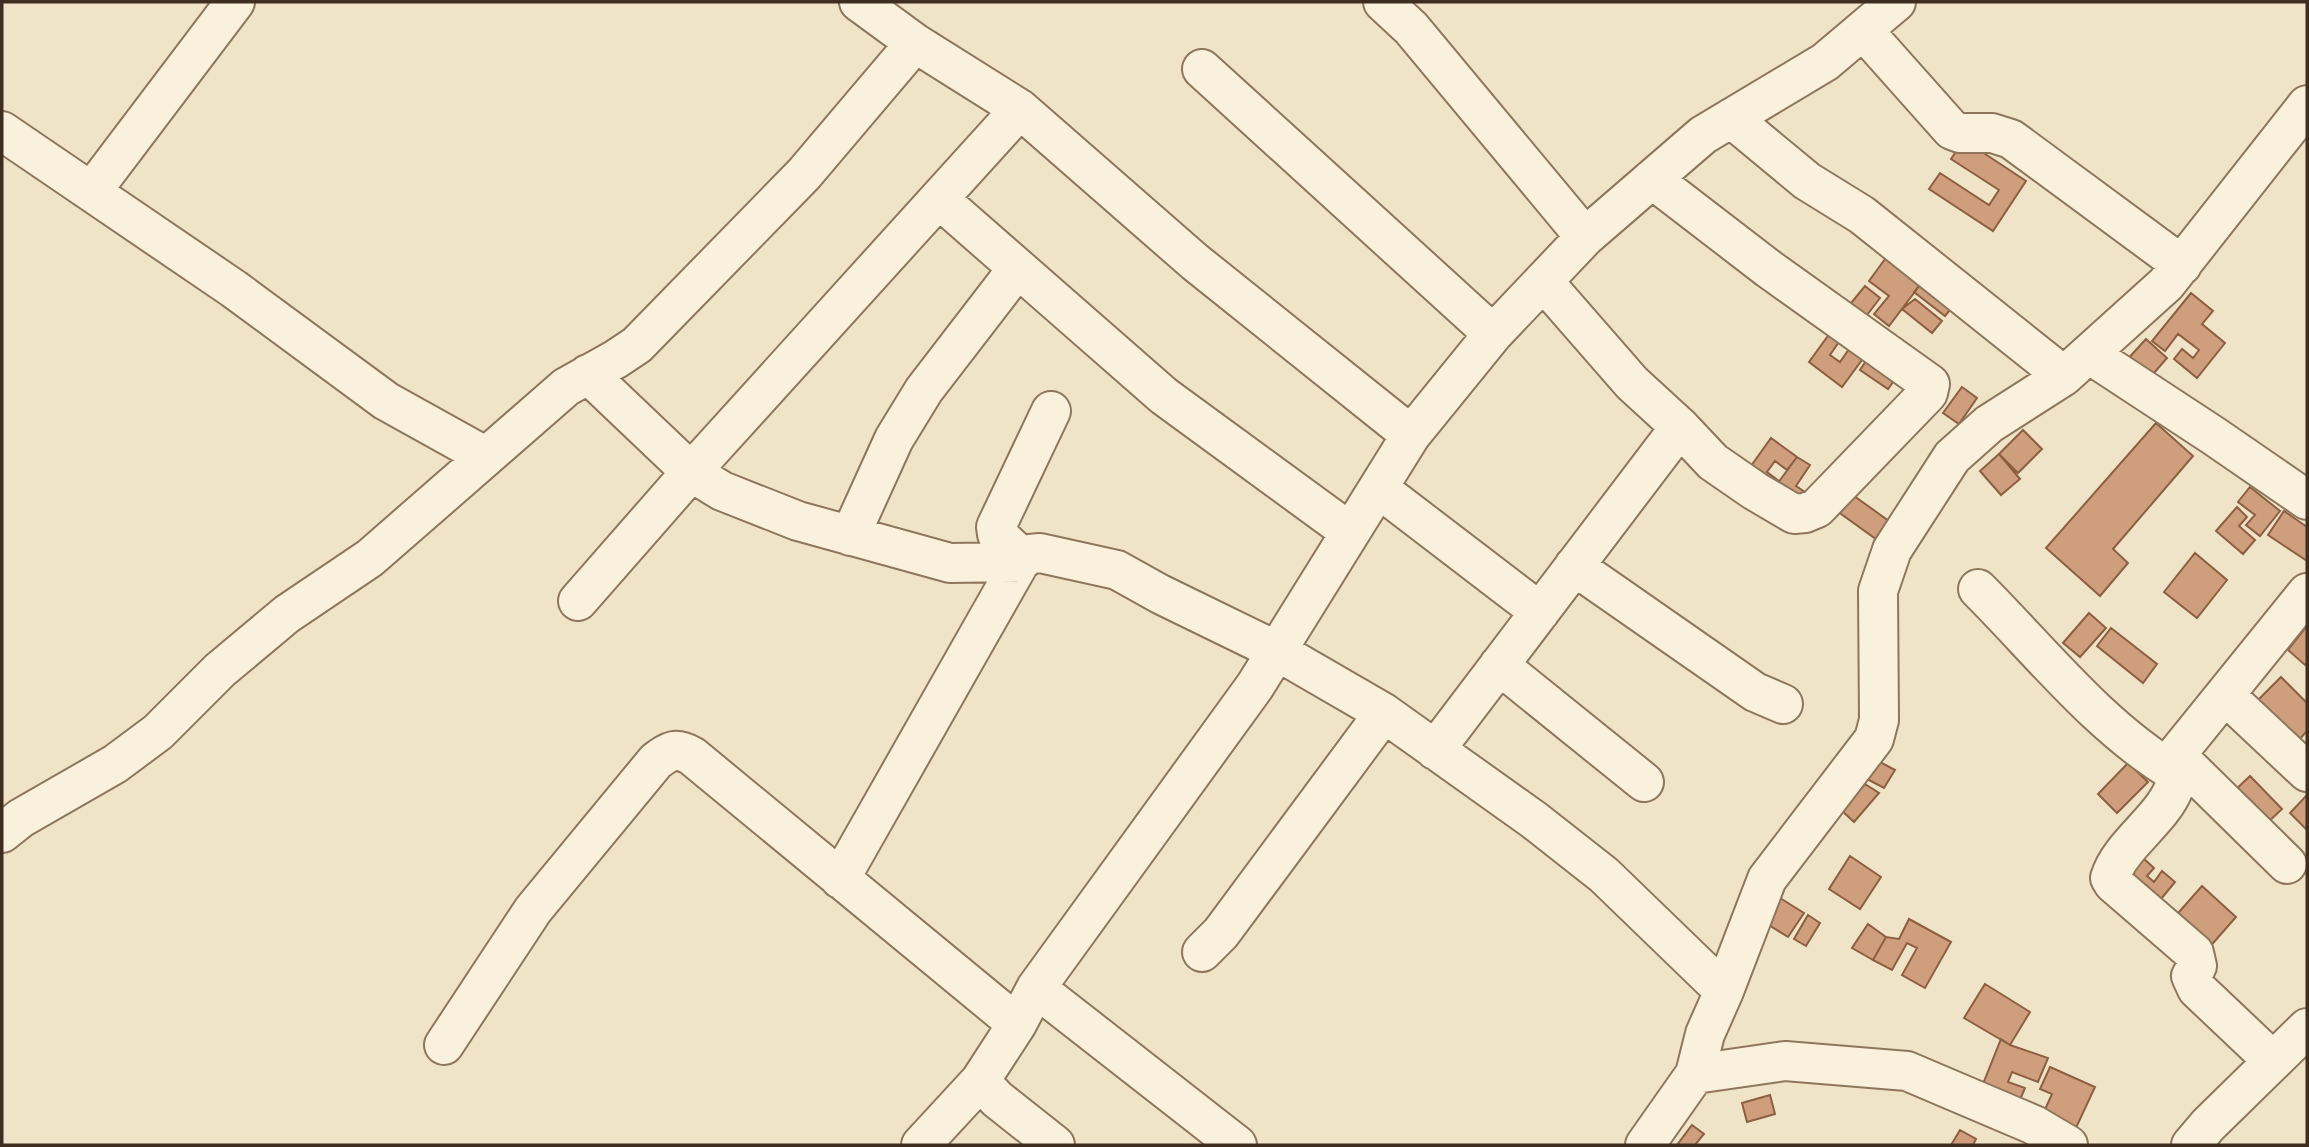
<svg xmlns="http://www.w3.org/2000/svg" width="2309" height="1147" font-family="Georgia,serif">
  <style>
    .building { fill: #cf9f7d; stroke: #8d5f41; stroke-width: 2 }
    .lines { fill: none; stroke-linecap: round; stroke-linejoin: round }
    .minor-casing { stroke: #8d765c; stroke-width: 42 }
    .minor { stroke: #faf1dc; stroke-width: 38 }
  </style>
  <rect width="100%" height="100%" fill="#f0e4c8"/>
  <path class="building" d="M1964,140L2026,181L1993,231L1929,189L1940,173L1989,205L1999,190L1951,159Z
    M1888,255L1923,281L1889,326L1874,314L1889,296L1869,281Z
    M1923,281L1954,305L1945,316L1914,292Z
    M1865,286L1880,298L1867,315L1884,328L1875,339L1842,314Z
    M2191,293L2213,311L2202,324L2225,343L2197,378L2174,359L2182,349L2193,358L2199,350L2178,334L2165,351L2152,341Z
    M1915,299L1942,321L1932,333L1902,309Z
    M1833,329L1843,336L1830,355L1840,362L1856,339L1870,349L1842,387L1809,362Z
    M2146,339L2167,358L2147,381L2125,362Z
    M1872,352L1900,372L1888,389L1860,370Z
    M1962,387L1977,398L1959,424L1943,413Z
    M2156,423L2193,456L2113,549L2128,563L2100,596L2046,548Z
    M2023,430L2042,449L2018,473L1999,454Z
    M1771,438L1797,457L1787,470L1775,461L1767,472L1779,481L1772,491L1746,473Z
    M1999,454L2020,479L2001,495L1980,471Z
    M1797,457L1810,465L1796,486L1808,494L1798,509L1772,491Z
    M2250,487L2280,511L2260,536L2246,525L2255,515L2238,502Z
    M1850,493L1893,524L1880,542L1837,511Z
    M2237,507L2247,517L2239,526L2255,540L2243,554L2216,531Z
    M2284,511L2307,527V561L2268,535Z
    M2195,553L2227,580L2197,618L2164,592Z
    M2089,613L2106,628L2080,657L2063,643Z
    M2307,626V663L2305,665L2288,650Z
    M2111,628L2157,664L2143,683L2097,646Z
    M2281,677L2307,703V731L2297,742L2256,702Z
    M1878,761L1895,770L1884,788L1867,779Z
    M2128,763L2148,782L2117,813L2098,794Z
    M2250,776L2282,809L2264,826L2232,793Z
    M1865,784L1879,793L1854,822L1842,811Z
    M2307,795V830L2290,813Z
    M1850,856L1881,877L1860,909L1829,889Z
    M2142,857L2154,868L2147,876L2154,882L2162,871L2175,882L2156,905L2124,878Z
    M2202,886L2236,917L2207,950L2172,920Z
    M1780,898L1804,913L1788,937L1764,922Z
    M1808,915L1820,923L1806,946L1794,939Z
    M1909,919L1951,942L1925,988L1902,975L1917,948L1907,943L1892,970L1873,960L1886,937L1899,939Z
    M1868,924L1886,937L1873,960L1852,948Z
    M1985,984L2030,1012L2010,1045L1964,1018Z
    M2001,1039L2010,1045L2048,1058L2038,1082L2012,1072L2008,1082L2025,1088L2016,1109L1979,1094Z
    M2050,1067L2095,1087L2075,1130L2042,1116L2052,1094L2040,1089Z
    M1770,1095L1775,1114L1747,1122L1742,1103Z
    M1692,1125L1704,1134L1695,1145H1677Z
    M1960,1130L1976,1139L1973,1145H1951Z"/>
  <g class="lines">
    <g class="minor-casing">
      <path id="minor" d="M859,2L915,43L1020,109L1195,262L1411,435
        M1383,2L1411,28L1585,237
        M1863,30L1952,130L1960,133H1992L2011,139L2182,265
        M1202,69L1493,334
        M1731,118L1807,181L1862,215L2064,376
        M2,131L234,289L386,401L485,456
        M92,191L235,2
        M939,199L1164,396L1350,532
        M1543,281L1632,383L1680,427L1713,462L1755,491L1794,514L1805,513L1817,508L1928,393L1930,384L1769,269L1652,179
        M2089,354L2214,436L2307,500
        M588,374L691,472L722,491L798,521L950,563L1020,562L1030,554L1040,553L1117,570L1160,594L1277,651L1384,713L1534,820L1604,875L1724,991L1705,1034L1695,1074L1645,1145
        M1378,488L1540,612
        M850,536L894,439L924,390L1017,269
        M1004,563L1013,549L997,534L996,527L1051,411
        M1574,566L1755,692L1783,704
        M1978,589C2040,651 2100,728 2176,773
        M578,601L691,472L1020,109
        M1499,665L1644,782
        M2225,695L2307,772
        M1435,750L1680,427
        M2176,755L2287,864
        M2,833L21,818L115,764L158,732L220,670L287,614L370,558L566,387L616,359L637,345L804,174L915,43
        M840,879L1020,562
        M1202,952L1221,933L1384,713
        M1036,988L1237,1145
        M1724,991L1767,879L1874,739L1879,720L1878,591L1892,550L1952,457L1989,424L2064,376L2166,284L2307,105
        M444,1045L533,910L656,761C671,750 676,747 692,756L1017,1024
        M2273,1061L2197,989L2191,976L2197,966L2194,953L2113,883L2110,878C2120,845 2161,821 2174,788C2178,779 2176,765 2176,755L2307,593
        M1695,1074L1785,1061L1907,1071L2034,1125L2068,1145
        M980,1081L997,1099L1055,1145
        M921,1145L980,1081L1017,1024L1036,988L1255,686L1411,435L1493,334L1585,237L1703,135L1825,62L1896,2
        M2191,1145L2208,1125L2307,1028"/>
    </g>
    <use href="#minor" class="minor"/>
  </g>
  <rect width="2309" height="1147" fill="none" stroke="#3d2e20" stroke-width="7"/>
</svg>
